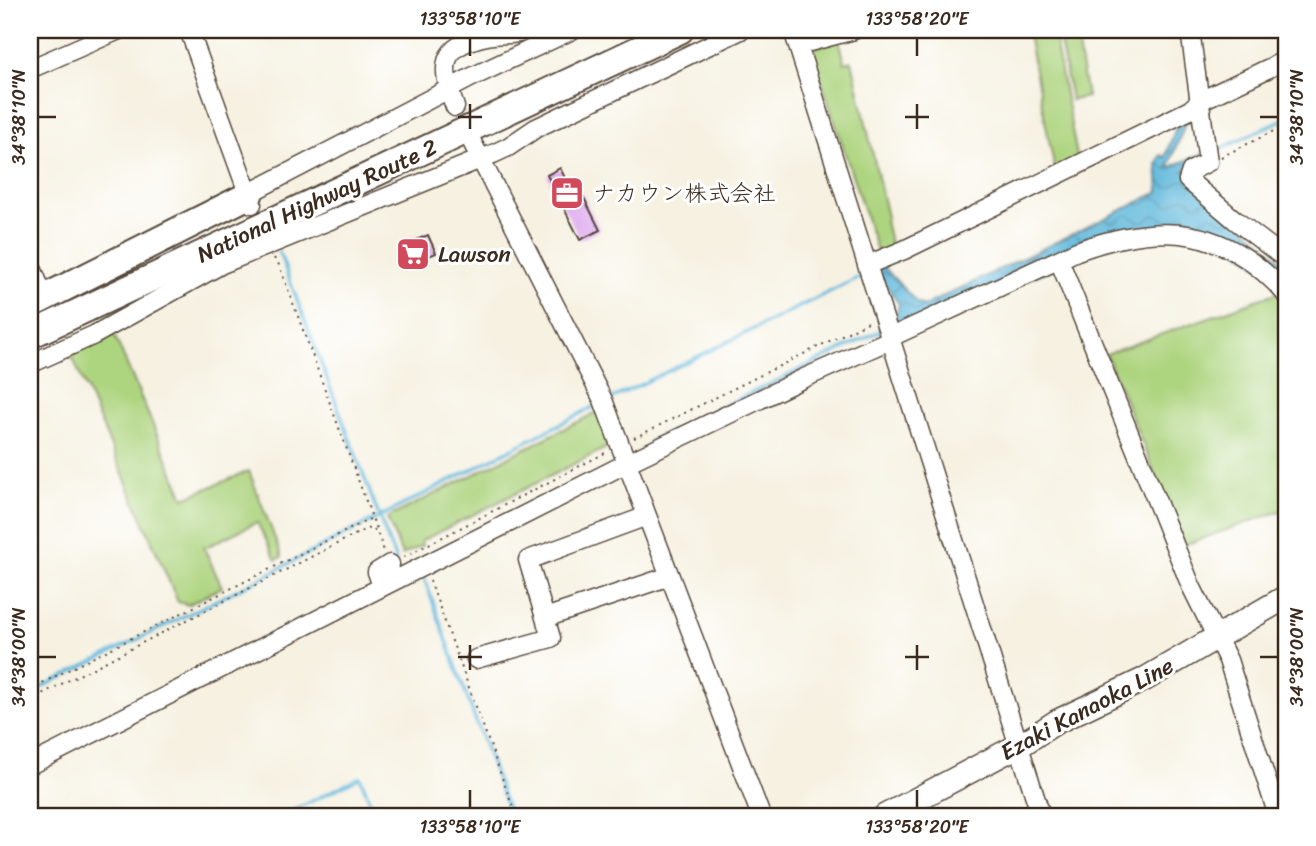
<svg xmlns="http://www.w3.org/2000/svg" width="1316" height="846" font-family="Sriracha,'Klee One',sans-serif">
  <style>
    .grass { fill: #add47f; stroke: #747f4e; stroke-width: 2 }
    .water { fill: url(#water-waves); stroke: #4c707c; stroke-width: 2 }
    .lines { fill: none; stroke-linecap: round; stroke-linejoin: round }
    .stream { stroke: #5db7db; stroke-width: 3.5 }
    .building { fill: #e0aff0 }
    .minor-casing { stroke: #57483b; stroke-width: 21 }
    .major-casing { stroke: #57483b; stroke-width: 26 }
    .highway-casing { stroke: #57483b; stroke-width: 30 }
    .path { stroke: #57483b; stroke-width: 2; stroke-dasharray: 2 5; stroke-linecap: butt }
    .minor { stroke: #fff; stroke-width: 18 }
    .major { stroke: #fff; stroke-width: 23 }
    .highway { stroke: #fff; stroke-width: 26 }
    .ticks { fill: none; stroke: #3b2a1e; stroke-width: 2.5 }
    .labels { text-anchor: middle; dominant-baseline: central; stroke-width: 6; stroke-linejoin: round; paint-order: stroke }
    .poi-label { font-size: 23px; fill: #3b2a1e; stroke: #fff; text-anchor: start }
    .street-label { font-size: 23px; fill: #3b2a1e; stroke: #fff }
    .neatline { fill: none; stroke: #3b2a1e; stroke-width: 2.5 }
    .ticks-label { font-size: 18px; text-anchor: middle; fill: #3b2a1e }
  </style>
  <defs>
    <pattern id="water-waves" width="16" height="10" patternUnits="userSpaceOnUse" patternTransform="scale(1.75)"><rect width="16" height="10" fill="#5db7db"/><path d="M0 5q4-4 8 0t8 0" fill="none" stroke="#4e95b1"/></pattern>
  </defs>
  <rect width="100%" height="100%" fill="#fff"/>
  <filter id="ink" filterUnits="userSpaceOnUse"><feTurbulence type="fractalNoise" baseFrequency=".0143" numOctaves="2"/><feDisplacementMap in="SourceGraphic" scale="14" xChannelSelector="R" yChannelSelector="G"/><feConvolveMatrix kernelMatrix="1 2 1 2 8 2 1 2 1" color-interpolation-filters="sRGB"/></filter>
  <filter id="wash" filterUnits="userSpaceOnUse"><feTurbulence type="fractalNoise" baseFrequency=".00686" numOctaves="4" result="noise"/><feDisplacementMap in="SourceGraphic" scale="28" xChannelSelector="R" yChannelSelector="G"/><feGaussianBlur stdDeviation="1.57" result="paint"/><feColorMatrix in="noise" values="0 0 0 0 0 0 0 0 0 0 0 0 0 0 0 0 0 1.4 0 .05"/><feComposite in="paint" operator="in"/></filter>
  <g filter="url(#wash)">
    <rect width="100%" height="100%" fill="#f6f1e1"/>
    <path class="grass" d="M1027,30H1053L1078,161L1055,170Z
      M1058,30H1075L1087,97L1071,100Z
      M839,39L845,63L852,61L887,217L885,221L892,251L879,257L811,49Z
      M1279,292L1286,299V509L1184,545L1106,354Z
      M113,332L184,498L249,471L282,557L276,560L257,522L204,548L222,587L188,605L178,602L71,354Z
      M599,411L612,445L421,541L422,546L402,555L387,518Z"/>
    <path class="water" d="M1198,111L1199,118L1186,122L1168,168L1203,153L1184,171L1286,265V287L1222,239L1149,230L900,331L890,320L895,319L899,304L874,268L881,264L917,303L924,306L1159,192L1157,163L1161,155L1165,157L1179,119Z"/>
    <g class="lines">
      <path class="stream" d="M1212,153L1286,118
        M279,252L396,561
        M609,400L864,275
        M650,442L882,330
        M422,572L510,816
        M30,693L259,579L597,405
        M282,816L360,777L376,816"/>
    </g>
    <g id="blocks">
      <path class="building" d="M560,168L575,198L582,194L600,230L580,240L547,175Z
        M428,235L436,253L404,267L398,252L405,248L404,245Z"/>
    </g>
  </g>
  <g filter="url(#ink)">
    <use href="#blocks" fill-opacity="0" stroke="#57483b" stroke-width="2"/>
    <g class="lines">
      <g class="minor-casing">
        <path id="minor" d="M189,30L252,204
          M793,30L1041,816
          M1190,30L1208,162L1191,171L1188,180L1235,220L1286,259
          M798,45L854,30
          M30,69L119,30
          M455,107C440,66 439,46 487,36C501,33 516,36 530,30
          M471,140L603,400L761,816
          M238,199L472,77L572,30
          M1059,260L1191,586L1228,660L1278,816
          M30,263L40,288
          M867,265L904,250L1190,110L1200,101L1286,60
          M891,337L1077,251C1161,221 1225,225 1286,294
          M30,364L94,335L222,264L493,154L508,147L536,128L741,30
          M382,586L377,572L390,564
          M545,618L670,576
          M476,659L551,638L528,560L647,516
          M30,765L627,463L802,379L892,339"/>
      </g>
      <g class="major-casing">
        <path id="major" d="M885,816L1027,741L1056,722L1145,679L1286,597"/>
      </g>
      <g class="highway-casing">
        <path id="highway" d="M30,305L249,195
          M30,335L680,30"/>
      </g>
      <path class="path" d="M1221,157L1286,125
        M274,258L279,265L377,531
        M634,438L870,321
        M404,557L607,452
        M430,581L516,816
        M30,689L372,518
        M30,700L366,529L372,528L377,532L384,551"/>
      <use href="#minor" class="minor"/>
      <use href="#major" class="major"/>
      <use href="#highway" class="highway"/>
    </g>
  </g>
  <path class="ticks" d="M470,38V56M917,38V56M470,104V129M917,104V129M38,117H56M458,117H482M905,117H929M1260,117H1278M470,645V670M917,645V670M38,657H56M458,657H482M905,657H929M1260,657H1278M470,790V808M917,790V808"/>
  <defs>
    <g id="office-square" transform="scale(1.75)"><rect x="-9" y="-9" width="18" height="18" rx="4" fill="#d1495b" stroke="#fff"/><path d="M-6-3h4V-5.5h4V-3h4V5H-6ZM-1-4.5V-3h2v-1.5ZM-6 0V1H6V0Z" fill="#fff"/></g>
    <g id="supermarket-square" transform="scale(1.75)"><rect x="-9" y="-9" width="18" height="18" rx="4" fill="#d1495b" stroke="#fff"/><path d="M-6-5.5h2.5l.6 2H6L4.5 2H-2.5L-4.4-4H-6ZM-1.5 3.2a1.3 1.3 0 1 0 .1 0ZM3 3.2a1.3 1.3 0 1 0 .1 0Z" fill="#fff"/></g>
  </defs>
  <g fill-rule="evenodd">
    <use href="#office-square" x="567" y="193"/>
    <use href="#supermarket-square" x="413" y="254"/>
  </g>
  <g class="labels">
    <g class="poi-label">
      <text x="592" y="193">ナカウン株式会社</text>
      <text x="438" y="254">Lawson</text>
    </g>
    <g class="street-label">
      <text transform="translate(317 201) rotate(-25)">National Highway Route 2</text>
      <text transform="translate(1087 709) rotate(-28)">Ezaki Kanaoka Line</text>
    </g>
  </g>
  <rect width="1316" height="846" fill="none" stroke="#fff" stroke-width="77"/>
  <rect x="38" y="38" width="1240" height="770" class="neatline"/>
  <g class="ticks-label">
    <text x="470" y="25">133°58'10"E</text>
    <text x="917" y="25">133°58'20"E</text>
    <text transform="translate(19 117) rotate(-90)" y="6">34°38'10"N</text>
    <text transform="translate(1297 117) rotate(-90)" y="6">34°38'10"N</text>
    <text transform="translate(19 657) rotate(-90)" y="6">34°38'00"N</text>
    <text transform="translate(1297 657) rotate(-90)" y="6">34°38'00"N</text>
    <text x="470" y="833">133°58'10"E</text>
    <text x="917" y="833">133°58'20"E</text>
  </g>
</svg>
